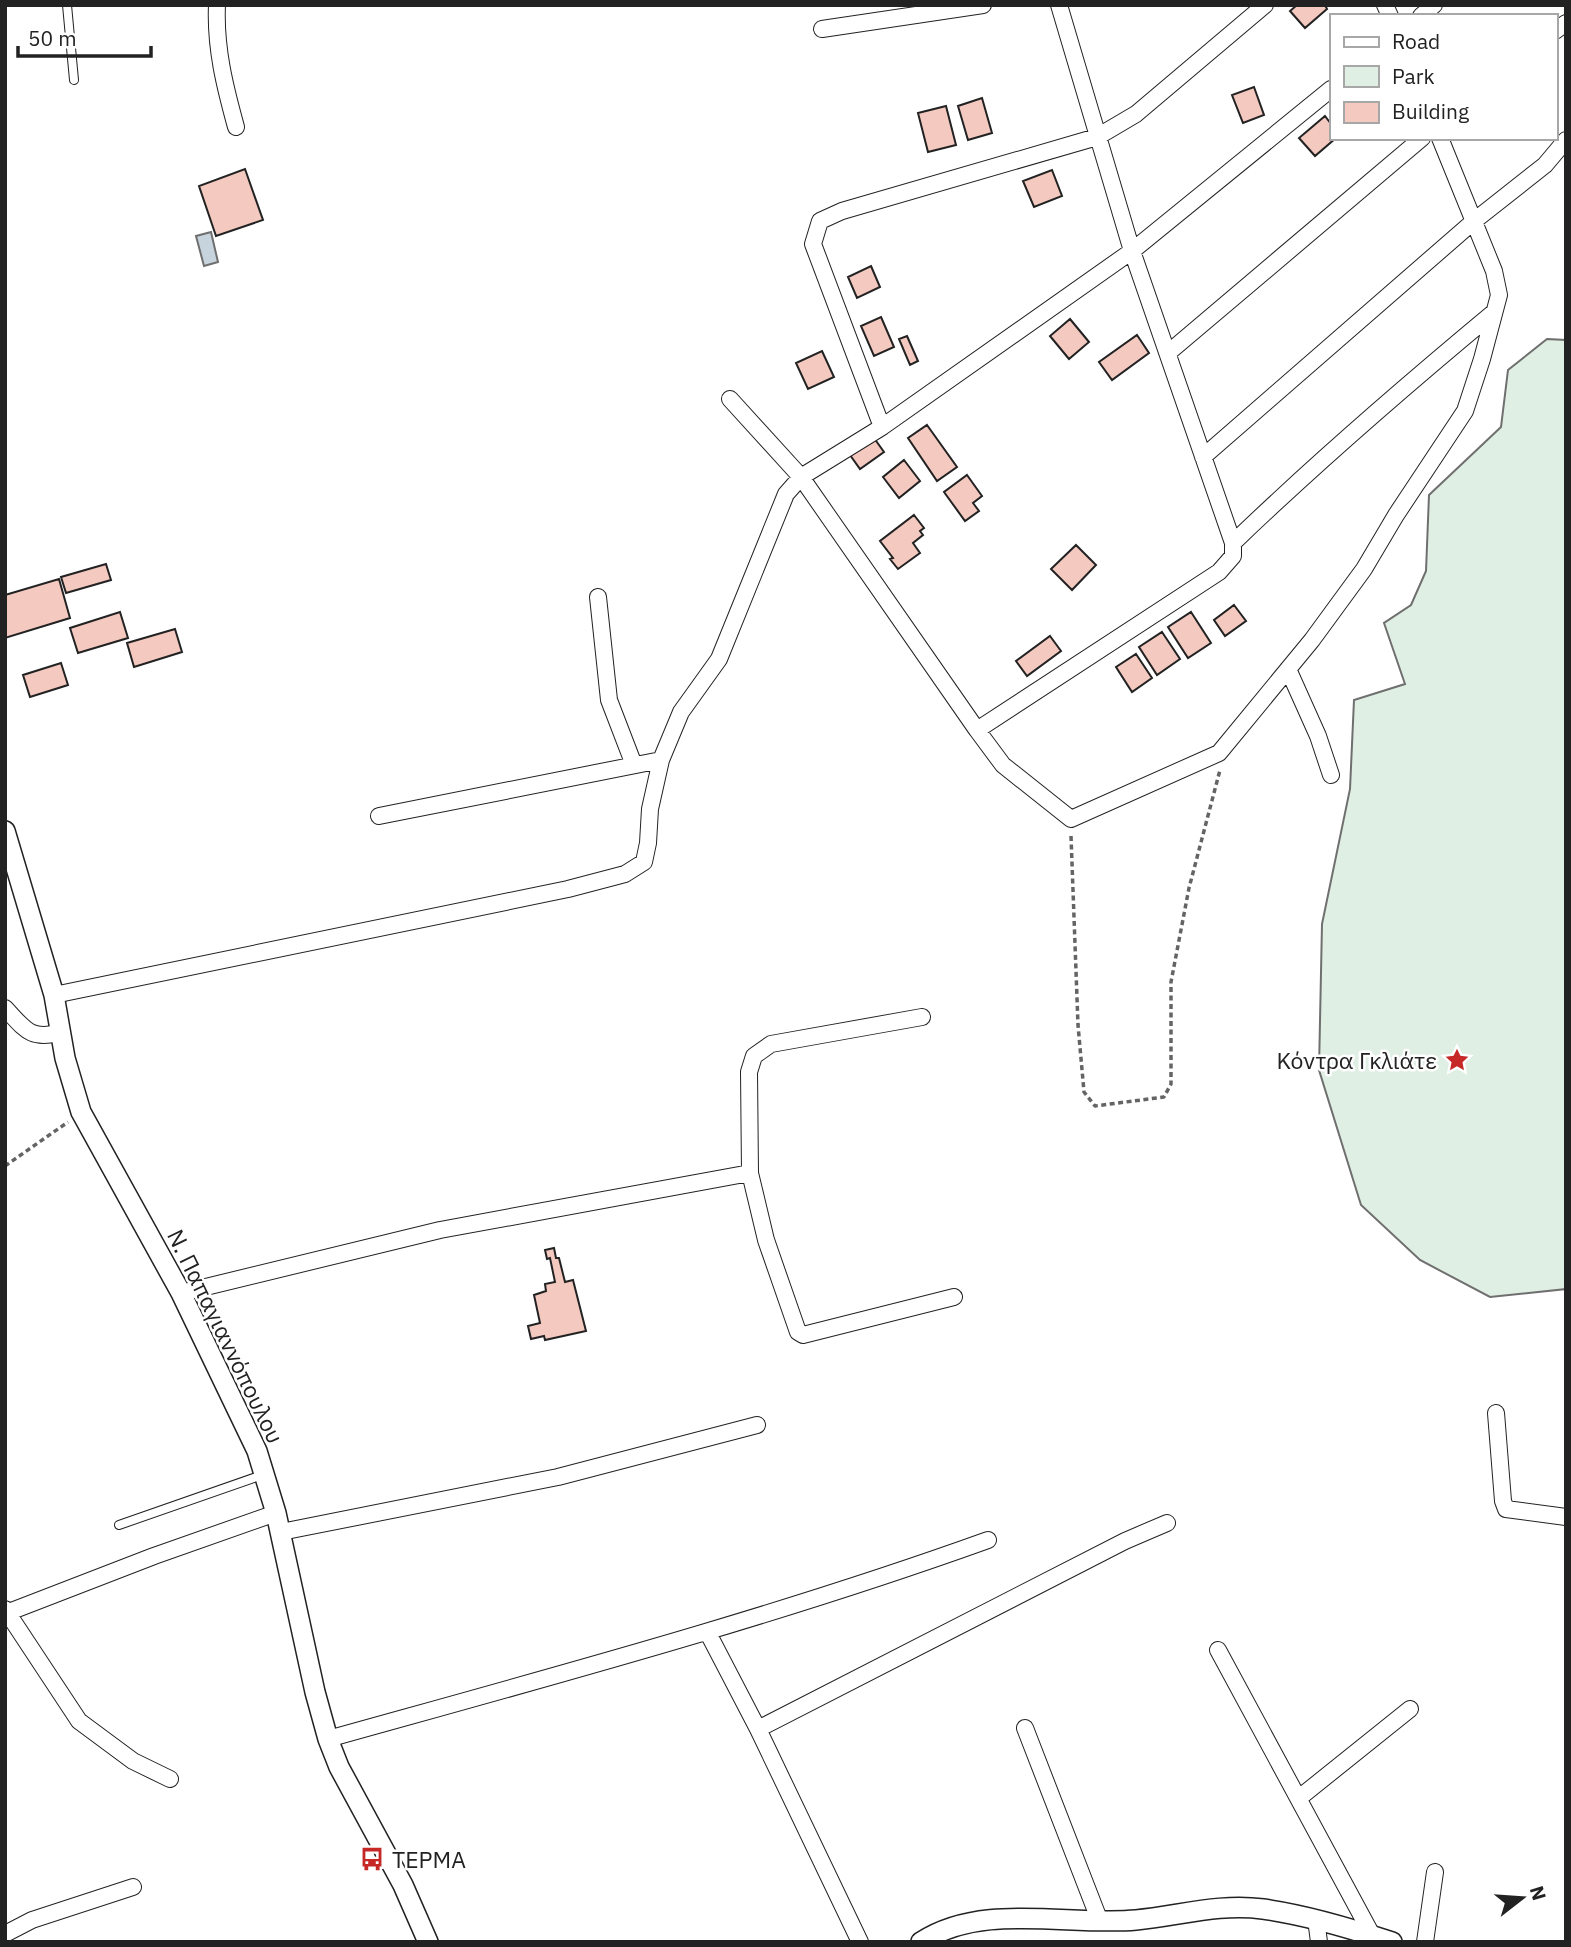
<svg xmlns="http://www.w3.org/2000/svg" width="1571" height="1947" font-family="'IBM Plex Sans',sans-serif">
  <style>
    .green { fill: #e0efe3; stroke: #6f6f6f; stroke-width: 2 }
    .water { fill: #c7d3dd; stroke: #6f6f6f; stroke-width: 2 }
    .building { fill: #f3c9c0; stroke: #222; stroke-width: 2 }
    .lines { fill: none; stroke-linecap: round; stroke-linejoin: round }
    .service-casing { stroke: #222; stroke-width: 10 }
    .minor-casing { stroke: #222; stroke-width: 18 }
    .tertiary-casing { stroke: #222; stroke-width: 22 }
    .path { stroke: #646464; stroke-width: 3.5; stroke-dasharray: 5 3.5; stroke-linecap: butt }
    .service { stroke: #fff; stroke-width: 8 }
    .minor { stroke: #fff; stroke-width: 16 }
    .tertiary { stroke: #fff; stroke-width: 19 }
    .labels { text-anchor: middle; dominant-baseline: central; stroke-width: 5; stroke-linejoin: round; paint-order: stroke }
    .poi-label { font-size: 23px; fill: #222; stroke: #fff; text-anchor: end }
    .street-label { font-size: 23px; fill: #222; stroke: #fff }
  </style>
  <rect width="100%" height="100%" fill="#fff"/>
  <path class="green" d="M1547,339L1566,340V1289L1490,1297L1420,1260L1361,1205L1319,1070L1322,924L1350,789L1354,700L1405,684L1384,623L1411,605L1426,571L1429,495L1501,427L1508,370Z"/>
  <path class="water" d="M211,232L218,262L204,266L196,236Z"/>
  <path class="building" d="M1297,5H1325L1327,9L1305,28L1290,11Z
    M1254,87L1264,115L1243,123L1232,95Z
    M982,98L992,133L968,140L958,106Z
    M946,106L956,145L928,152L918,113Z
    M1325,116L1331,124V138H1336L1315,156L1299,138Z
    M245,169L263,220L216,236L199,186Z
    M1052,170L1062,196L1034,207L1023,181Z
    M871,266L880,287L857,298L848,277Z
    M881,317L894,347L874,356L861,326Z
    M1070,319L1089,342L1069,359L1050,336Z
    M1137,335L1149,353L1112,380L1099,362Z
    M907,336L918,361L910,365L899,339Z
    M822,351L834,377L808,389L796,363Z
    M927,425L957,467L937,481L908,438Z
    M874,438L884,452L860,469L850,455Z
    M904,460L920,481L899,498L883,477Z
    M967,475L982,496L973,503L979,511L965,521L944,492Z
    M914,515L924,528L920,531L923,535L913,543L920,553L898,569L890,559L893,558L880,541Z
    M1076,545L1096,565L1072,590L1051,569Z
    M106,564L111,580L66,593L61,577Z
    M59,579L70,618L5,638V595Z
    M1234,605L1246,621L1225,636L1214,620Z
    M120,612L128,638L78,653L70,628Z
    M1191,612L1211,643L1188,658L1168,627Z
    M175,629L182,652L134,667L127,643Z
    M1162,632L1180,659L1157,675L1139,647Z
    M1050,636L1061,651L1027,676L1016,661Z
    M1136,654L1152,678L1132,692L1116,667Z
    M61,663L68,685L30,697L23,675Z
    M554,1248L556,1258H559L565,1282L573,1280L586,1331L545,1340L544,1336L531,1339L528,1326L540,1323L534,1295L546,1291L545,1284L555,1282L550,1258L547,1259L545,1250Z"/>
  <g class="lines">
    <g class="service-casing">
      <path id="service" d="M67,5L74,80
        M119,1525L265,1474"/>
    </g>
    <g class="minor-casing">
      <path id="minor" d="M217,5C215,48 225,87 236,127
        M1385,5L1390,16
        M1421,16L1434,5
        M822,29L983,5
        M1555,31L1566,23
        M1168,353L1422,138
        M730,399L801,477L977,730L1003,765L1071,819L1219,753L1312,640L1364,569L1396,515L1465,411L1482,359L1499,295L1494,271L1440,138
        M882,427L813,244L820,221L842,211L1097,137L1136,114L1265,5
        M1203,457L1474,221L1545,165L1566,140
        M1233,543C1317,462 1404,387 1493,313
        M598,597L609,700L634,765
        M1288,669L1318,736L1331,775
        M977,730L1219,572L1233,556V543L1132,251L1059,5
        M379,816L661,760
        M54,995L568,889L625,874L644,862L648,843L650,809L661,760L681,712L719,659L786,494L801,477L882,427L1132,251L1331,89
        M5,1008C25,1029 30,1041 61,1032
        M922,1017L771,1044L754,1056L749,1072L750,1173L766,1240L798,1332L803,1335L954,1297
        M181,1293L440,1230L750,1173
        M1496,1413L1503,1501L1506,1509L1566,1517
        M281,1532L558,1477L757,1425
        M5,1609L79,1721L133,1761L170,1779
        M9,1612L154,1556L276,1513
        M708,1633L758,1729L860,1942
        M1218,1650L1372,1935
        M1025,1728L1099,1919
        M758,1729L1125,1541L1167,1523
        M328,1739C550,1677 771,1618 988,1540
        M1299,1798L1410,1709
        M1316,1919L1319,1942
        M5,1934L32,1920L133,1887
        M1425,1942L1435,1872"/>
    </g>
    <g class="tertiary-casing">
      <path id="tertiary" d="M5,831L54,995L65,1058L81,1112L181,1293L257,1451L276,1513L315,1692L328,1739L339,1767L403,1885L428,1942
        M921,1942C982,1902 1067,1926 1136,1920C1179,1916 1219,1903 1263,1909C1307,1915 1350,1928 1392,1942"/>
    </g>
    <path class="path" d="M1071,836L1078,1025L1084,1092L1095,1106L1164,1097L1171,1084V982L1189,888L1220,770
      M5,1166L68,1122"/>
    <use href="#service" class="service"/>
    <use href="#minor" class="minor"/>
    <use href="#tertiary" class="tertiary"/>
  </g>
  <defs>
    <g id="sight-bare" transform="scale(1.89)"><path d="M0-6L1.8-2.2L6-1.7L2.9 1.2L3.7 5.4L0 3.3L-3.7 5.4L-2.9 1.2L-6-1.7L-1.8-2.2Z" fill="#c62828" stroke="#fff" stroke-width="2.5" paint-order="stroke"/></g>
    <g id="bus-bare" transform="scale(1.89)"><path d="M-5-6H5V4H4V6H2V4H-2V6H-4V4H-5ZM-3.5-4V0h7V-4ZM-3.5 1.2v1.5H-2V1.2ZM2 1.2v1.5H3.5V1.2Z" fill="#c62828" stroke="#fff" stroke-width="2.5" paint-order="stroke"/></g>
  </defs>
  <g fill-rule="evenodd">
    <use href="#sight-bare" x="1457" y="1060"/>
    <use href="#bus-bare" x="372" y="1859"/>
  </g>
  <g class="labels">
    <g class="poi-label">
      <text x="1437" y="1060">Κόντρα Γκλιάτε</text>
      <text x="392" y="1859" text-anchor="start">ΤΕΡΜΑ</text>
    </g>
    <g class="street-label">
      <text transform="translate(226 1336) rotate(64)">Ν. Παπαγιαννόπουλου</text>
    </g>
  </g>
  <rect width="1571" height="1947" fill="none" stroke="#222222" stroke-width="14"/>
  <rect x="1330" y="14" width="228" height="126" fill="#ffffff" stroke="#a7a7a7" stroke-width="2"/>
  <rect x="1344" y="37" width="35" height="10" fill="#ffffff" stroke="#a7a7a7" stroke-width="2"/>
  <text x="1392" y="49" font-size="21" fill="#222222">Road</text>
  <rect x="1344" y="66" width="35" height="21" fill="#e0efe3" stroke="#a7a7a7" stroke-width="2"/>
  <text x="1392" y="84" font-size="21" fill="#222222">Park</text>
  <rect x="1344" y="102" width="35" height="21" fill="#f3c9c0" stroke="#a7a7a7" stroke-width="2"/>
  <text x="1392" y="119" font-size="21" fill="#222222">Building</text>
  <g transform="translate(1522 1898) rotate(73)" stroke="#ffffff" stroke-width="5" paint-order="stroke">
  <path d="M0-5L12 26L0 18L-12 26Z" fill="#222222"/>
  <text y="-10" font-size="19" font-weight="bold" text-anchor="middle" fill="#222222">N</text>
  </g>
  <path d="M18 46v10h133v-10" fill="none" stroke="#222222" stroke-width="3.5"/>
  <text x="28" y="46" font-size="21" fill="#222222" stroke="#ffffff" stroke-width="5" paint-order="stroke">50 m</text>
</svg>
